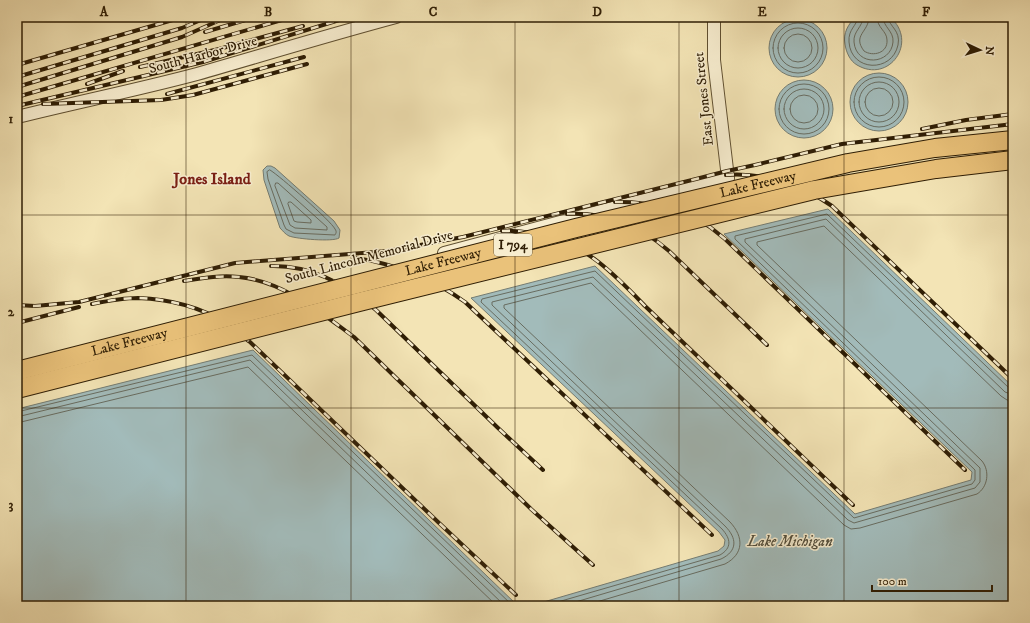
<svg xmlns="http://www.w3.org/2000/svg" width="1030" height="623" font-family="'IM FELL DW Pica',serif">
  <style>
    .water { fill: #a2bbba; stroke: #747c72 }
    .lines { fill: none; stroke-linecap: round; stroke-linejoin: round }
    .shore { stroke: #686c60; stroke-width: 1 }
    .minor-casing { stroke: #605031; stroke-width: 14 }
    .minor { stroke: #f7edcf; stroke-width: 12 }
    .rail-casing { stroke: #2f1e05; stroke-width: 4 }
    .rail { stroke: #f7edcf; stroke-width: 2.5; stroke-dasharray: 8; stroke-linecap: butt }
    .highway-bridge-casing { stroke: #2f1e05; stroke-width: 20; stroke-linecap: butt }
    .highway-bridge { stroke: #eac27a; stroke-width: 18 }
    .grid { fill: none; stroke: #2f1e05; stroke-width: 1; stroke-opacity: 0.55 }
    .labels { text-anchor: middle; dominant-baseline: central; stroke-width: 3; stroke-linejoin: round; paint-order: stroke }
    .shield { fill: #f7edcf; stroke: #6b5c42; stroke-width: 1 }
    .shield-label { font-size: 13px; font-weight: bold; fill: #2f1e05 }
    .street-label { font-size: 14px; fill: #2f1e05; stroke: #f7edcf }
    .water-label { font-size: 15px; font-style: italic; fill: #524d3b; stroke: #f7edcf }
    .quarter-label { font-size: 16px; font-weight: bold; fill: #7a1f14; stroke: #f7edcf }
    .neatline { fill: none; stroke: #2f1e05; stroke-width: 1.5 }
    .grid-label { font-size: 13px; text-anchor: middle; font-weight: bold; fill: #2f1e05 }
  </style>
  <rect width="100%" height="100%" fill="#f3e4b5"/>
  <filter id="stains"><feTurbulence type="fractalNoise" baseFrequency=".005" numOctaves="4"/><feColorMatrix values="0 0 0 0 .2 0 0 0 0 .09 0 0 0 0 .02 0 0 0 .5 -.17"/></filter>
  <radialGradient id="worn" r=".72"><stop offset=".6" stop-color="#630" stop-opacity="0"/><stop offset="1" stop-color="#630" stop-opacity=".3"/></radialGradient>
  <path class="water" d="M856,17H890C919,42 889,84 857,65C850,61 846,52 845,44C843,33 848,24 856,17Z
    M769 48a29 29 0 1 1 58 0a29 29 0 1 1-58 0Z
    M850 102a29 29 0 1 1 58 0a29 29 0 1 1-58 0Z
    M775 109a29 29 0 1 1 58 0a29 29 0 1 1-58 0Z
    M267,166H271L275,168L334,221L340,230L339,238C333,242 297,239 289,236C285,234 283,231 280,228L264,180L263,170Z
    M828,209L1013,387V606H530L718,551L724,546L725,540L719,532L471,298L595,266L855,514L971,480L972,472L724,234Z
    M253,350L517,605L519,606H17V409Z"/>
  <g class="lines">
    <path class="shore" d="M858,17C857,26 848,29 849,42C851,72 892,73 898,45C901,30 889,27 888,17
      M863,17C863,27 853,31 854,42C856,67 891,65 893,42C894,31 883,27 883,17
      M869,17C869,32 852,35 864,51C873,57 888,53 887,40C887,31 877,28 877,17
      M773 48a25 25 0 1 1 50 0a25 25 0 1 1-50 0Z
      M778 48a20 20 0 1 1 40 0a20 20 0 1 1-40 0Z
      M784 48a14 14 0 1 1 28 0a14 14 0 1 1-28 0Z
      M854 102a25 25 0 1 1 50 0a25 25 0 1 1-50 0Z
      M859 102a20 20 0 1 1 40 0a20 20 0 1 1-40 0Z
      M779 109a25 25 0 1 1 50 0a25 25 0 1 1-50 0Z
      M865 102a14 14 0 1 1 28 0a14 14 0 1 1-28 0Z
      M784 109a20 20 0 1 1 40 0a20 20 0 1 1-40 0Z
      M790 109a14 14 0 1 1 28 0a14 14 0 1 1-28 0Z
      M270,170C280,176 331,221 335,229C337,232 336,233 335,235L294,233L286,229L284,225L268,179L267,172Z
      M276,183H278L327,227V230L295,228L290,225L275,186Z
      M289,202H291L311,220V223L297,222L294,221L288,204Z
      M17,412L252,355L513,606
      M17,417L250,360L505,606
      M17,423L248,367L497,606
      M544,606L720,555C732,548 731,539 722,529L481,302L482,299L595,271L854,518L972,484L975,480V470L735,239V236L827,214L1009,388L1013,389
      M562,606L721,559C738,551 737,538 725,526L492,305V302L593,277L848,520L854,523L975,488L980,482V468L745,242V239L826,219L1005,392L1013,395
      M583,606L725,564C744,554 744,537 730,522L504,308V305L591,283L844,525L851,529L860,528L977,494C988,487 990,471 982,461L757,245V242L824,226L1001,396L1007,400L1013,401"/>
    <g class="minor-casing">
      <path id="minor" d="M17,117C77,102 137,90 197,74C263,55 329,35 396,17
        M444,253L620,206L728,178L714,60V17"/>
    </g>
    <use href="#minor" class="minor"/>
    <g class="rail-casing">
      <path id="rail" d="M205,32L256,17
        M17,65L183,17
        M140,67L219,49L303,26
        M17,77L182,28L208,17
        M87,84L123,71
        M17,87L182,37L227,17
        M167,94L304,57
        M17,97L292,17
        M43,104L161,100L193,95L307,64
        M17,106L203,62L349,17
        M922,129L966,120L1013,114
        M726,175C763,172 802,185 832,206L1013,379
        M615,202C647,201 683,209 710,227C715,231 720,235 725,239L965,470
        M567,214C608,212 639,225 669,251L767,345
        M502,231C512,230 523,232 533,233C584,242 611,271 645,306L853,505
        M356,258C395,264 433,279 465,302L712,535
        M271,266C311,265 347,285 376,310L497,427L543,470
        M184,281C203,278 220,275 239,277C283,281 320,312 354,337L531,509L593,565
        M92,304C107,301 123,298 138,298C168,299 200,307 226,323C235,328 242,336 250,342L438,522L516,595
        M17,305L35,306L79,302L235,263L388,251L463,237L696,179L727,171L755,165L842,144L1013,124
        M17,323L79,307"/>
    </g>
    <use href="#rail" class="rail"/>
    <g class="highway-bridge-casing">
      <g id="highway-bridge">
        <path id="s1" d="M17,371L576,228L848,163L935,148L1013,140"/>
        <path d="M17,389L363,301L814,190L936,169L1013,160"/>
      </g>
    </g>
    <use href="#highway-bridge" class="highway-bridge"/>
  </g>
  <path class="grid" d="M186,17V606M351,17V606M515,17V606M679,17V606M844,17V606M17,215H1013M17,408H1013"/>
  <g class="labels">
    <rect class="shield" x="494" y="234" width="38" height="22" rx="3"/>
    <g class="shield-label">
      <text x="513" y="245">I 794</text>
    </g>
    <g class="street-label">
      <text transform="translate(203 55) rotate(-15)">South Harbor Drive</text>
      <text transform="translate(704 99) rotate(-96)">East Jones Street</text>
      <text stroke="none"><textPath href="#s1" startOffset="764">Lake Freeway</textPath></text>
      <text transform="translate(369 257) rotate(-15)">South Lincoln Memorial Drive</text>
      <text stroke="none"><textPath href="#s1" startOffset="440">Lake Freeway</textPath></text>
      <text stroke="none"><textPath href="#s1" startOffset="116">Lake Freeway</textPath></text>
    </g>
    <g class="water-label">
      <text x="790" y="541">Lake Michigan</text>
    </g>
    <g class="quarter-label">
      <text x="212" y="179">Jones Island</text>
    </g>
  </g>
  <rect width="1030" height="623" fill="none" stroke="#f3e4b5" stroke-width="44"/>
  <g transform="translate(980 50) rotate(94)" stroke="#f7edcf" stroke-width="3" paint-order="stroke">
  <path d="M0-3L7 15L0 10L-7 15Z" fill="#2f1e05"/>
  <text y="-6" font-size="11" font-weight="bold" text-anchor="middle" fill="#2f1e05">N</text>
  </g>
  <path d="M872 585v6h120v-6" fill="none" stroke="#2f1e05" stroke-width="2"/>
  <text x="878" y="585" font-size="12" fill="#2f1e05" stroke="#f7edcf" stroke-width="3" paint-order="stroke">100 m</text>
  <rect x="22" y="22" width="986" height="579" class="neatline"/>
  <g class="grid-label">
    <text x="104" y="16">A</text>
    <text x="268" y="16">B</text>
    <text x="433" y="16">C</text>
    <text x="597" y="16">D</text>
    <text x="762" y="16">E</text>
    <text x="926" y="16">F</text>
    <text x="11" y="123">1</text>
    <text x="11" y="316">2</text>
    <text x="11" y="509">3</text>
  </g>
  <rect width="100%" height="100%" filter="url(#stains)"/>
  <rect width="100%" height="100%" fill="url(#worn)"/>
</svg>
